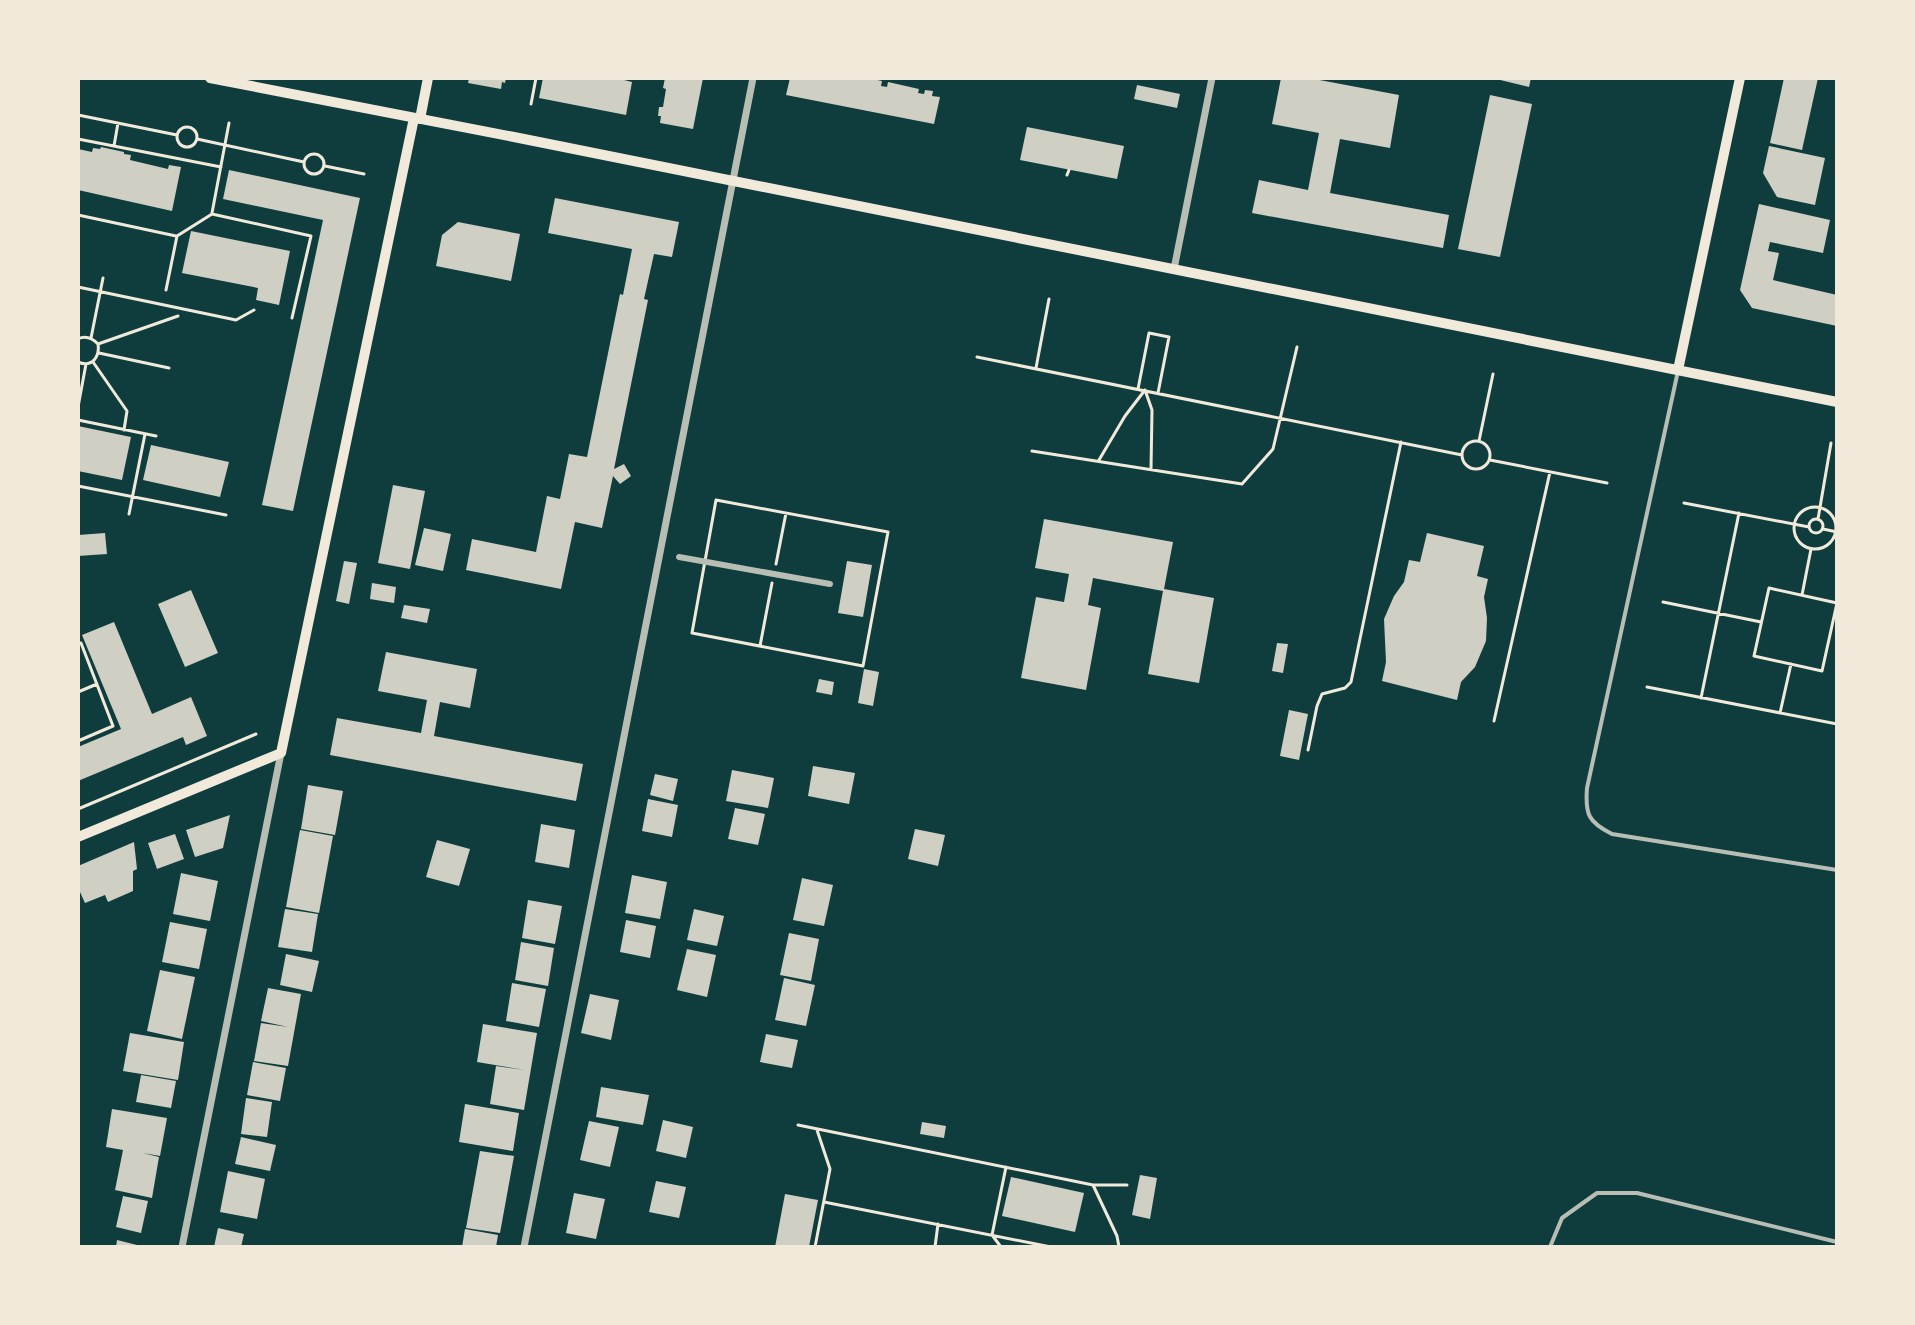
<svg xmlns="http://www.w3.org/2000/svg" width="1915" height="1325" font-family="Ubuntu,sans-serif">
  <style>
    .building { fill: #cfcfc3 }
    .lines { fill: none; stroke-linecap: round; stroke-linejoin: round }
    .path { stroke: #f1e9da; stroke-width: 3 }
    .service { stroke: #b8beb3; stroke-width: 4 }
    .pedestrian { stroke: #b8beb3; stroke-width: 6 }
    .minor { stroke: #b8beb3; stroke-width: 7 }
    .secondary { stroke: #f1e9da; stroke-width: 10 }
  </style>
  <rect width="100%" height="100%" fill="#0f3d3e"/>
  <path class="building" d="M469,78H506L505,83L502,82L501,89L468,83Z
    M543,78H624V80L632,82L626,115L539,98Z
    M665,78H703L693,129L660,123L661,116H658L659,107H663L666,89L663,88Z
    M790,78H868L882,81L881,86L887,87L888,82L919,89L918,93L924,94L925,90L933,91L932,96L940,97L934,124L786,95Z
    M1281,78H1309L1399,95L1390,148L1340,139L1330,193L1449,215L1443,248L1252,213L1259,180L1308,190L1319,133L1272,124Z
    M1492,78H1531L1529,87Z
    M1784,78H1818L1802,150L1770,143Z
    M1137,85L1180,94L1177,108L1134,99Z
    M1490,95L1532,104L1500,257L1458,249Z
    M1027,127L1124,146L1117,179L1020,160Z
    M1769,146L1825,158L1815,205L1777,197L1763,173Z
    M101,147L124,152V154L131,155L130,160L168,169L169,165L181,167L172,211L78,190V149L92,152L93,148L100,149Z
    M229,170L360,198L293,511L262,505L323,220L223,199Z
    M555,198L679,222L672,257L654,254L644,299L648,300L614,469L624,464L631,476L620,484L613,476L602,528L575,522L561,589L466,570L472,539L536,552L547,496L560,499L569,454L587,457L620,294L623,295L632,249L548,233Z
    M1759,204L1830,220L1823,253L1770,242L1768,251L1779,253L1773,280L1837,295V326L1752,308L1740,290Z
    M458,222L520,234L511,281L436,266L442,235Z
    M191,231L290,251L279,305L256,300L258,288L182,273Z
    M78,426L131,437L122,480L78,471Z
    M151,445L229,462L220,497L143,480Z
    M393,485L425,491L410,569L378,563Z
    M1044,519L1173,542L1164,589L1214,598L1199,683L1148,674L1163,591L1093,578L1088,605L1101,608L1086,690L1021,678L1036,597L1064,602L1069,574L1035,568Z
    M424,528L451,534L443,571L415,565Z
    M105,533L107,554L78,556V535Z
    M1427,533L1484,546L1477,576L1488,579L1484,597L1487,618L1486,641L1475,667L1461,682L1457,700L1382,681L1386,662L1384,619L1394,596L1404,582L1409,560L1420,562Z
    M344,561L357,563L349,604L336,601Z
    M847,561L872,565L863,617L838,613Z
    M372,583L396,587L394,603L370,599Z
    M191,590L218,653L185,667L158,604Z
    M404,605L430,609L427,623L401,618Z
    M114,622L152,714L191,697L207,736L186,745L183,737L78,781V747L121,729L82,635Z
    M1277,643L1288,644L1283,673L1272,671Z
    M386,652L477,669L470,708L440,702L434,736L583,764L576,801L330,755L337,718L421,733L427,700L378,691Z
    M864,669L879,672L873,706L858,703Z
    M819,679L834,682L832,695L816,692Z
    M1289,710L1308,714L1299,760L1280,756Z
    M813,766L855,773L849,804L808,796Z
    M732,770L774,778L768,808L726,801Z
    M655,774L678,779L673,801L650,795Z
    M308,785L343,791L335,835L301,829Z
    M648,799L678,805L672,837L642,831Z
    M735,808L765,814L758,845L728,839Z
    M230,815L223,848L195,857L186,830Z
    M541,824L575,830L569,868L535,862Z
    M915,829L945,835L938,866L908,859Z
    M300,830L333,836L319,913L286,907Z
    M175,834L184,859L157,869L148,843Z
    M437,840L470,849L459,886L426,877Z
    M134,842L137,869L133,871V891L108,902L105,895L85,903L80,892L78,893V866Z
    M181,873L218,881L210,921L173,914Z
    M632,875L667,882L660,919L625,913Z
    M802,878L833,885L824,926L793,920Z
    M528,900L562,906L555,944L522,938Z
    M285,909L318,914L312,952L278,947Z
    M694,909L724,916L717,946L687,940Z
    M626,920L656,926L650,958L620,952Z
    M170,922L207,929L199,969L162,962Z
    M789,933L819,939L811,981L780,975Z
    M521,942L554,948L548,986L515,980Z
    M687,949L716,955L707,997L677,990Z
    M286,954L319,961L312,992L280,985Z
    M160,970L195,977L182,1039L147,1031Z
    M784,978L815,985L806,1026L775,1020Z
    M512,983L546,989L539,1027L506,1021Z
    M268,988L301,994L288,1066L254,1061L261,1023L288,1027L261,1021Z
    M590,994L619,1000L611,1040L581,1033Z
    M483,1024L537,1033L524,1110L490,1104L496,1066L525,1070L477,1062Z
    M130,1033L184,1042L178,1080L123,1071Z
    M766,1034L798,1040L792,1068L760,1062Z
    M253,1062L286,1068L280,1101L247,1095Z
    M141,1075L176,1081L171,1108L136,1102Z
    M601,1087L649,1095L643,1125L596,1117Z
    M246,1098L272,1102L267,1137L241,1134Z
    M465,1104L519,1113L513,1151L459,1142Z
    M112,1109L167,1118L160,1156L143,1153L159,1157L152,1198L115,1190L123,1150L106,1147Z
    M663,1120L693,1127L686,1158L656,1151Z
    M589,1121L619,1127L610,1167L580,1160Z
    M922,1122L946,1126L944,1138L920,1134Z
    M241,1137L276,1145L270,1171L235,1164Z
    M480,1151L514,1156L500,1233L466,1228Z
    M228,1171L265,1179L257,1219L220,1212Z
    M1140,1175L1157,1178L1150,1219L1132,1215Z
    M1011,1177L1084,1193L1075,1232L1002,1216Z
    M656,1181L686,1187L679,1218L649,1212Z
    M574,1193L605,1199L596,1239L566,1233Z
    M785,1194L818,1200L809,1247H775Z
    M123,1196L148,1201L141,1233L116,1227Z
    M218,1228L244,1234L241,1247H214Z
    M465,1229L498,1235L496,1247H462Z
    M117,1240L141,1246V1247H116Z"/>
  <g class="lines">
    <path class="path" d="M531,104L536,78
      M78,115L177,135
      M177 137a10 10 0 1 1 20 0a10 10 0 1 1-20 0Z
      M78,139L221,167
      M197,139L304,162
      M114,146L118,123
      M304 164a10 10 0 1 1 20 0a10 10 0 1 1-20 0Z
      M325,166L364,174
      M1067,175L1069,170
      M212,213L229,123
      M78,215L176,236
      M78,287L236,320L254,310
      M166,290L177,236L212,214L311,236L292,318
      M91,338L103,278
      M78,339C86,335 92,338 98,344C100,357 92,368 78,362
      M98,344L178,316
      M99,353L169,368
      M977,357L1462,455
      M93,362L127,411L124,430
      M1036,368L1049,299
      M1138,389L1149,333L1169,337L1158,393
      M1145,390L1152,410L1151,469
      M78,407L86,364
      M78,420L156,436
      M1462 455a14 14 0 1 1 28 0a14 14 0 1 1-28 0Z
      M1479,441L1493,374
      M1032,451L1242,484L1273,449L1297,347
      M1099,460L1125,416L1145,390
      M1490,460L1607,483
      M78,486L226,515
      M716,500L888,532L863,666L692,633Z
      M1684,503L1809,527
      M1794 528a21 21 0 1 1 42 0a21 21 0 1 1-42 0Z
      M129,514L145,434
      M1809 526a7 7 0 1 1 14 0a7 7 0 1 1-14 0Z
      M1818,519L1831,443
      M1823,529L1837,532
      M776,564L786,513
      M1769,588L1837,603L1822,671L1754,656Z
      M1802,595L1811,549
      M1663,602L1761,622
      M78,644L81,643L113,726L78,741
      M760,646L772,583
      M1647,687L1837,724
      M78,692L97,684
      M1701,698L1739,513
      M1780,713L1791,664
      M1494,721L1550,472
      M1308,750L1317,706L1322,694L1345,688L1351,682L1401,442
      M78,809L256,734
      M798,1125L1093,1185H1127
      M1093,1185L1117,1236L1119,1247
      M824,1202L1051,1247
      M815,1247L830,1169L817,1130
      M935,1247L938,1224
      M1001,1247L992,1235L1006,1167"/>
    <path class="service" d="M1678,371L1587,788C1585,814 1588,822 1612,834L1837,870
      M1550,1247L1562,1218L1597,1193H1637L1837,1242"/>
    <path class="pedestrian" d="M679,557L830,584"/>
    <path class="minor" d="M1174,269L1212,78
      M182,1247L281,753
      M524,1247L753,78"/>
    <path class="secondary" d="M210,78L514,137L1837,402
      M420,119L428,78
      M1678,370L1740,78
      M78,837L281,753L414,118"/>
  </g>
  <rect width="1915" height="1325" fill="none" stroke="#f1e9da" stroke-width="160"/>
</svg>
